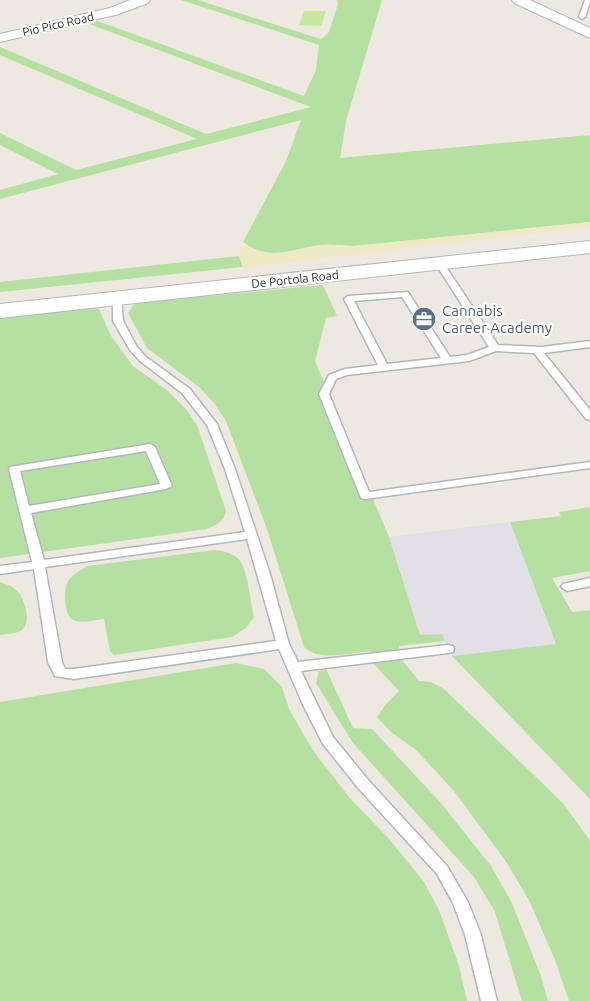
<svg xmlns="http://www.w3.org/2000/svg" width="590" height="1001" font-family="Ubuntu,sans-serif">
  <style>
    .industrial { fill: #e2e0e6 }
    .green { fill: #b6e0a1 }
    .sand { fill: #efe9c6 }
    .pitch { fill: #c7e69d }
    .lines { fill: none; stroke-linecap: round; stroke-linejoin: round }
    .lane-casing { stroke: #b4b6bf; stroke-width: 3 }
    .secondary-casing { stroke: #b4b6bf; stroke-width: 2 }
    .lane { fill: #fff; fill-rule: evenodd }
    .secondary { fill: #fff; fill-rule: evenodd }
    .labels { text-anchor: middle; dominant-baseline: central; stroke-width: 4.5; stroke-linejoin: round; paint-order: stroke }
    .far-street-label { font-size: 12px; fill: #2d2d2d; stroke: #fff }
    .service-label { font-size: 15px; fill: #4e5e75; stroke: #fff; text-anchor: start }
  </style>
  <rect width="100%" height="100%" fill="#ede8e0"/>
  <path class="industrial" d="M510,522L556,644L452,656L442,634L420,635L389,537Z"/>
  <path class="green" d="M181,0H198L321,39L329,32L338,4L337,0H382L346,121L340,158L590,135V222L354,246C344,246 333,244 322,245C292,248 271,263 243,242L286,161L301,120L0,199V190L58,174L0,145V133L76,170L197,139L0,55V47L206,134L311,107L81,21L92,19L304,96L316,70L319,45Z
    M239,256L243,267L0,292V282Z
    M323,285L337,316L326,318L315,361L389,537L420,635L442,634L445,641L399,646L402,660L419,681L431,682L444,689L563,803L590,841V1001H569L555,960L529,900L505,860L454,791L417,751L391,732L377,717L386,704L399,691L374,664L370,651C350,653 319,662 304,647L267,529L226,421L214,403L199,387L147,348L128,313L135,303Z
    M93,308L99,309L111,336L133,366L168,391L186,409L197,425L226,511C224,522 216,525 207,529L0,558V318Z
    M590,507V571L552,578L572,612L590,610V799L452,656L556,644L510,522L561,516L559,512Z
    M215,550C225,551 237,554 242,564C248,576 251,603 254,617L246,628L232,637L114,655L110,651L104,619C95,620 81,624 73,620C68,617 67,612 66,607C63,583 67,578 87,566Z
    M0,582C5,584 11,585 15,589C24,596 34,624 20,631C15,634 6,634 0,635Z
    M236,663L264,669L282,687L289,709L312,749L349,797L390,840L424,882L439,910L459,966L467,1001H0V702Z
    M326,669L353,728L372,729L440,802L491,866L512,903L541,976L548,1001H522L495,912L474,877L353,743L316,683L319,671Z"/>
  <path class="sand" d="M590,222V227L243,267C239,257 238,252 243,242C271,263 292,248 322,245C333,244 344,246 354,246Z"/>
  <path class="pitch" d="M304,11H326L321,26L299,25Z"/>
  <g class="lines">
    <g class="lane-casing">
      <path id="lane" d="M585,0H590V2L585,17L582,19L579,17Z
        M439,260L442,261L498,345L542,347L590,341V347L544,353L590,410V420L586,419L534,353L496,351L469,361L347,375L336,379L329,394L369,492L590,462V468L365,499L361,498L319,394L329,375L345,369L378,365L344,299L348,296L408,292L450,357L467,355L489,347L435,263ZM402,297L441,358L387,364L354,301Z
        M117,294L121,297L123,321L137,347L146,357L190,389L217,424L235,469L270,574L289,644L298,662L448,645L453,646L454,649L453,652L448,653L301,671L333,737L369,781L447,866L468,902L481,935L497,1001H481L465,935L453,903L437,874L359,789L323,744L304,707L279,649L74,679L55,676L48,662L34,569L0,574V566L32,562L9,469L10,467L150,444L155,447L172,486L166,489L31,513L44,560L245,532L225,469L207,425L182,393L140,361L130,350L113,321V297ZM146,451L160,484L29,506L20,471ZM247,539L276,641L74,669H65L62,662L45,567Z
        M590,578V586L567,591L561,587L563,584Z"/>
    </g>
    <g class="secondary-casing">
      <path id="secondary" d="M130,0H150L148,3L119,14L0,42V34L110,8Z
        M512,0H530L590,28V38L514,3Z
        M590,241V253L0,318V304Z"/>
    </g>
    <use href="#lane" class="lane"/>
    <use href="#secondary" class="secondary"/>
  </g>
  <defs>
    <g id="office-disc" transform="scale(1.25)"><circle r="9.5" fill="#5c6f8a" stroke="#fff"/><path d="M-6-3h4V-5.5h4V-3h4V5H-6ZM-1-4.5V-3h2v-1.5ZM-6 0V1H6V0Z" fill="#fff"/></g>
  </defs>
  <g fill-rule="evenodd">
    <use href="#office-disc" x="424" y="319"/>
  </g>
  <g class="labels">
    <g class="far-street-label">
      <text transform="translate(58 24) rotate(-13)">Pio Pico Road</text>
      <text transform="translate(295 279) rotate(-6)">De Portola Road</text>
    </g>
    <g class="service-label">
      <text x="442" y="310">Cannabis<tspan x="442" dy="17">Career Academy</tspan></text>
    </g>
  </g>
</svg>
